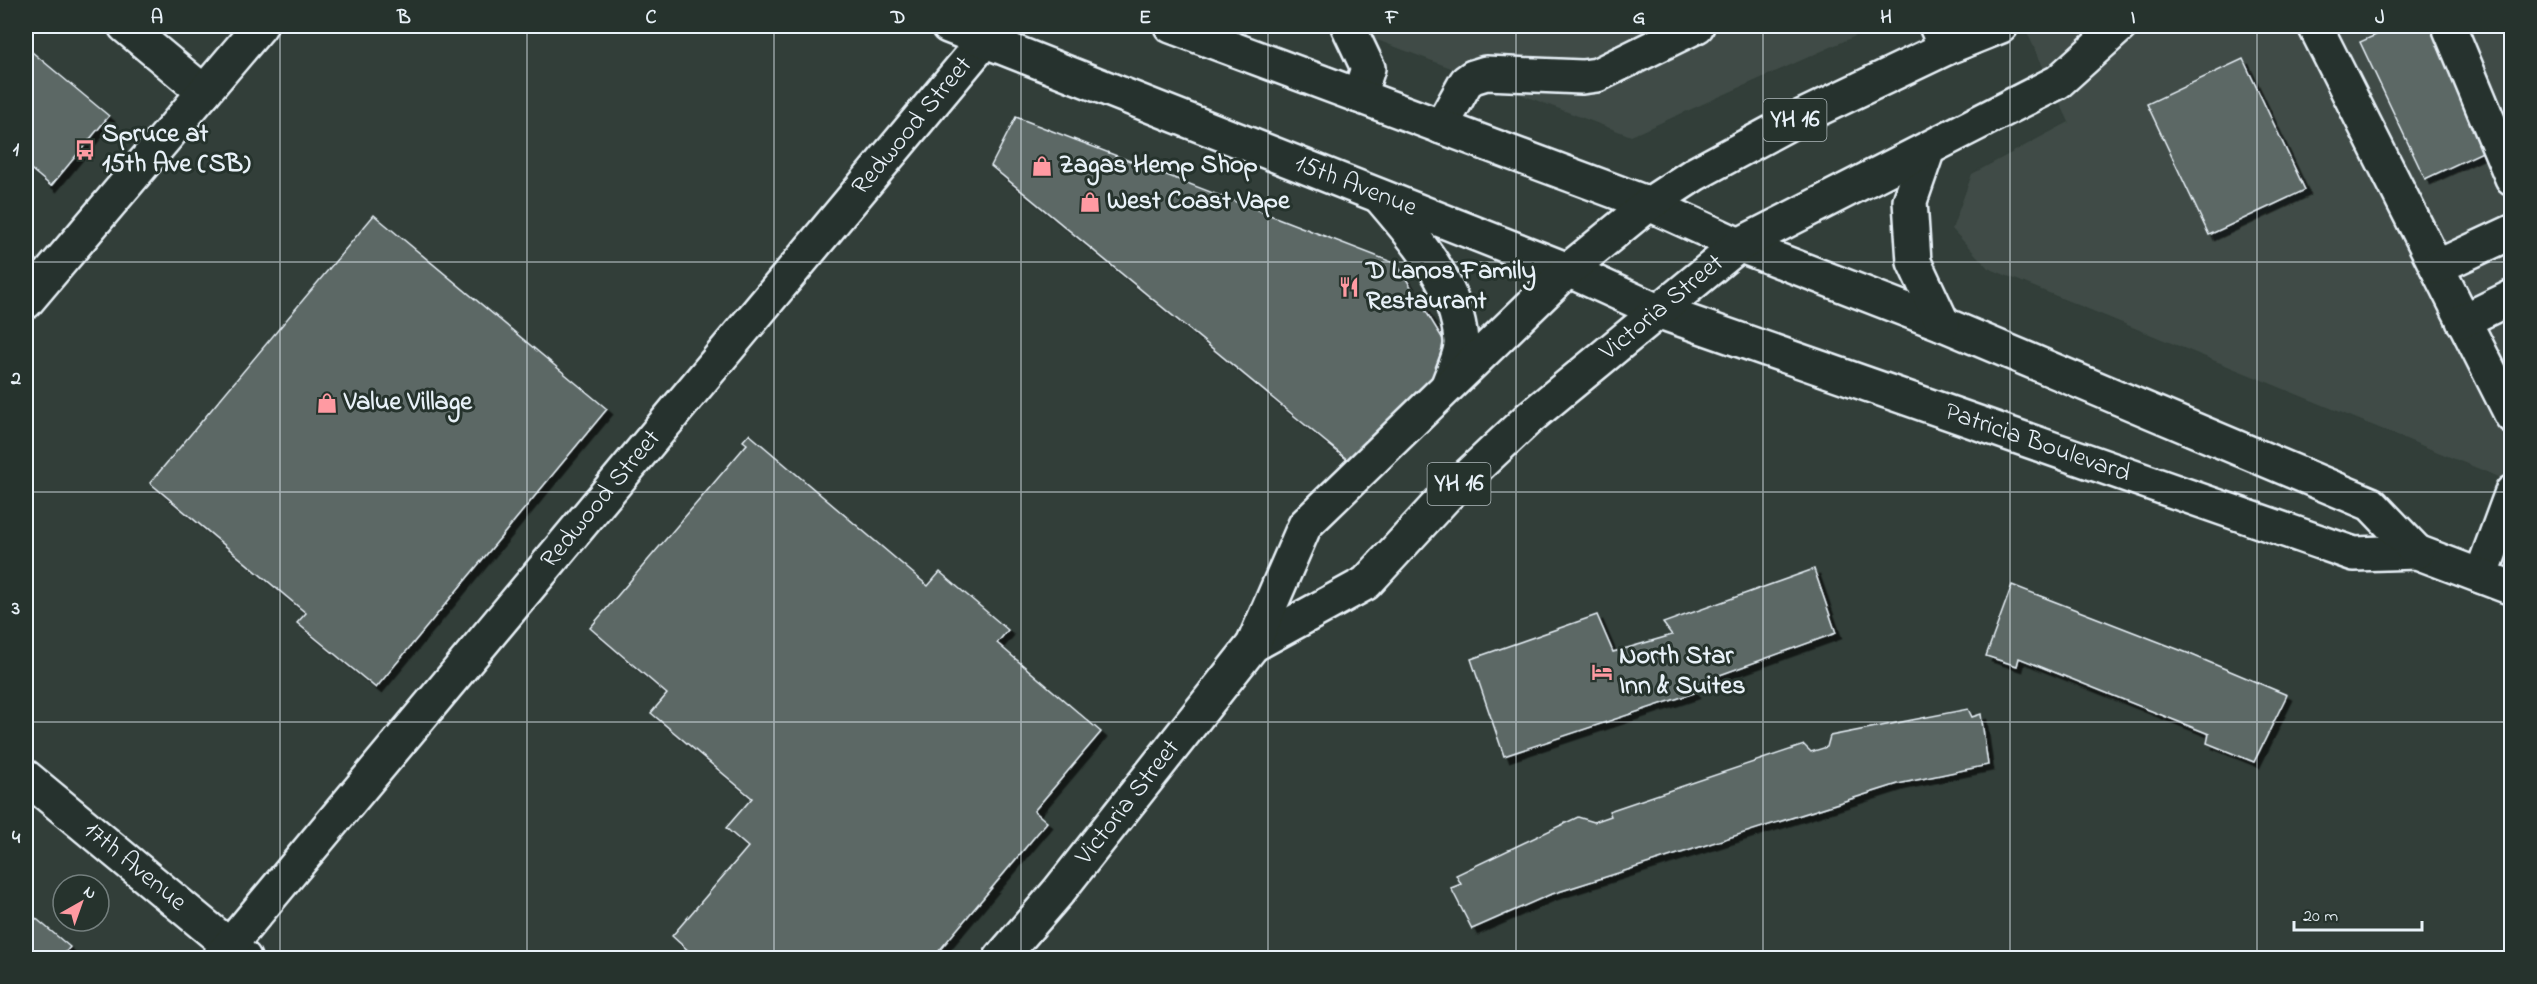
<svg xmlns="http://www.w3.org/2000/svg" width="2537" height="984" font-family="'Indie Flower',sans-serif">
  <style>
    .built { fill: #3f4b46 }
    .building { fill: #5c6865; stroke: #e8f1f8; stroke-width: 1.5; filter: url(#shadow) }
    .lines { fill: none; stroke-linecap: round; stroke-linejoin: round }
    .minor-casing { stroke: #e8f1f8; stroke-width: 38 }
    .major-casing { stroke: #e8f1f8; stroke-width: 38 }
    .highway-casing { stroke: #e8f1f8; stroke-width: 38 }
    .minor { stroke: #26332d; stroke-width: 33 }
    .major { stroke: #26332d; stroke-width: 33 }
    .highway { stroke: #26332d; stroke-width: 33 }
    .grid { fill: none; stroke: #e8f1f8; stroke-width: 1.5; stroke-opacity: 0.55 }
    .labels { text-anchor: middle; dominant-baseline: central; stroke-width: 6; stroke-linejoin: round; paint-order: stroke }
    .shield { fill: #26332d; stroke: #aeb8bb; stroke-width: 1.5 }
    .shield-label { font-size: 24px; font-weight: bold; fill: #e8f1f8 }
    .street-label { font-size: 26px; fill: #e8f1f8; stroke: #26332d }
    .poi-label { font-size: 26px; font-weight: bold; fill: #e8f1f8; stroke: #26332d; text-anchor: start }
    .neatline { fill: none; stroke: #e8f1f8; stroke-width: 2 }
    .grid-label { font-size: 20px; text-anchor: middle; font-weight: bold; fill: #e8f1f8 }
  </style>
  <defs>
    <filter id="shadow"><feDropShadow dx="5.5" dy="5.5" stdDeviation="0" flood-color="#0009"/></filter>
  </defs>
  <rect width="100%" height="100%" fill="#323e39"/>
  <filter id="ink" filterUnits="userSpaceOnUse"><feTurbulence type="fractalNoise" baseFrequency=".0167" numOctaves="2"/><feDisplacementMap in="SourceGraphic" scale="12" xChannelSelector="R" yChannelSelector="G"/><feConvolveMatrix kernelMatrix="1 2 1 2 8 2 1 2 1" color-interpolation-filters="sRGB"/></filter>
  <g filter="url(#ink)">
    <path class="built" d="M1340,26H1878L1631,136Z
      M2024,26H2511V482L1988,268L1952,229L1972,174L2069,122Z"/>
    <path class="building" d="M2396,26H2431L2489,149L2425,179L2360,42Z
      M26,47L109,116L51,186L26,165Z
      M2243,59L2305,190L2209,235L2147,104Z
      M1016,117L1397,264L1449,349L1439,373L1349,461L991,166Z
      M374,215L607,409L376,688L297,623L306,613L150,483Z
      M749,434L928,586L940,572L1008,630L997,643L1101,732L1034,811L1047,822L933,958H686L691,953L672,936L748,847L726,828L752,798L651,713L667,694L590,628L747,444L743,441Z
      M1814,569L1836,633L1692,685L1694,693L1504,756L1471,659L1597,615L1613,652L1672,635L1663,623Z
      M2012,585L2185,652L2287,695L2254,762L2207,743L2209,734L2019,658L2017,666L1986,656Z
      M1968,709L1972,717L1981,714L1988,765L1898,784L1549,895L1472,929L1451,888L1461,884L1456,875L1578,817L1594,822L1611,816L1609,811L1804,745L1811,752L1827,747L1830,736Z
      M26,910L70,947L61,958H26Z"/>
    <g class="lines">
      <g class="minor-casing">
        <g id="minor">
          <path d="M125,26L204,92"/>
          <path d="M1348,26L1368,68L1359,96"/>
          <path d="M1936,26L1946,48"/>
          <path d="M2315,26L2512,416"/>
          <path d="M2451,26L2450,29L2512,178"/>
          <path d="M1441,127L1466,82L1473,77L1486,73L1582,77L1597,75L1697,26"/>
          <path d="M2437,267L2512,232"/>
          <path d="M26,302L260,26"/>
          <path d="M2463,321L2512,297"/>
          <path d="M2481,576L2512,492"/>
          <path id="s1" d="M26,777L244,958"/>
          <path id="s2" d="M219,958L985,40"/>
        </g>
      </g>
      <g class="major-casing">
        <g id="major">
          <path id="s3" d="M948,26L1568,270L1660,312L2354,554L2417,552L2512,588"/>
          <path d="M1171,26L1649,204L1739,245L1943,324L2371,504L2417,552"/>
        </g>
      </g>
      <g class="highway-casing">
        <g id="highway">
          <path d="M1928,149L1910,201L1914,262L1943,324"/>
          <path d="M1380,197C1415,238 1457,284 1461,341C1462,354 1452,373 1448,385"/>
          <path id="s4" d="M1253,645L1366,583L1446,496L1529,418L1739,245L2058,82L2120,26"/>
          <path id="s5" d="M1001,958L1058,892L1253,645L1305,525L1568,270L1649,204L1695,174L1797,119L1946,48L2001,26"/>
        </g>
      </g>
      <use href="#minor" class="minor"/>
      <use href="#major" class="major"/>
      <use href="#highway" class="highway"/>
    </g>
  </g>
  <path class="grid" d="M280,26V958M527,26V958M774,26V958M1021,26V958M1268,26V958M1516,26V958M1763,26V958M2010,26V958M2257,26V958M26,262H2512M26,492H2512M26,722H2512"/>
  <defs>
    <g id="bus-bare" transform="scale(1.62)"><path d="M-5-6H5V4H4V6H2V4H-2V6H-4V4H-5ZM-3.5-4V0h7V-4ZM-3.5 1.2v1.5H-2V1.2ZM2 1.2v1.5H3.5V1.2Z" fill="#ff9aa2" stroke="#26332d" stroke-width="2.5" paint-order="stroke"/></g>
    <g id="shop-bare" transform="scale(1.62)"><path d="M-5-2.5h2.3a2.7 3.5 0 0 1 5.4 0H5L5.5 6h-11ZM-1.5-2.5h3a1.5 2.3 0 0 0-3 0Z" fill="#ff9aa2" stroke="#26332d" stroke-width="2.5" paint-order="stroke"/></g>
    <g id="restaurant-bare" transform="scale(1.62)"><path d="M-5-6h1v4h1v-4h1v4h1v-4h1v5L-1.5 .5V6h-2V.5L-5-1ZM5-6V6H3V1.5H1.5Q1.5-4 5-6Z" fill="#ff9aa2" stroke="#26332d" stroke-width="2.5" paint-order="stroke"/></g>
    <g id="hotel-bare" transform="scale(1.62)"><path d="M-6-4.5h1.5V1H6V5H4.5V3h-9V5H-6ZM-4 0a1.8 1.8 0 1 1 3.6 0ZM.5 0V-2.5h3Q6-2.5 6 0Z" fill="#ff9aa2" stroke="#26332d" stroke-width="2.5" paint-order="stroke"/></g>
  </defs>
  <g fill-rule="evenodd">
    <use href="#bus-bare" x="85" y="150"/>
    <use href="#shop-bare" x="1042" y="166"/>
    <use href="#shop-bare" x="1090" y="202"/>
    <use href="#restaurant-bare" x="1349" y="287"/>
    <use href="#shop-bare" x="327" y="403"/>
    <use href="#hotel-bare" x="1602" y="672"/>
  </g>
  <g class="labels">
    <g class="shield">
      <rect x="1763.5" y="99" width="63" height="42" rx="4.5"/>
      <rect x="1427.5" y="463" width="63" height="42" rx="4.5"/>
    </g>
    <g class="shield-label">
      <text x="1795" y="120">YH 16</text>
      <text x="1459" y="484">YH 16</text>
    </g>
    <g class="street-label">
      <text stroke="none"><textPath href="#s2" startOffset="1083">Redwood Street</textPath></text>
      <text stroke="none"><textPath href="#s3" startOffset="438">15th Avenue</textPath></text>
      <text stroke="none"><textPath href="#s4" startOffset="534">Victoria Street</textPath></text>
      <text stroke="none"><textPath href="#s3" startOffset="1167">Patricia Boulevard</textPath></text>
      <text stroke="none"><textPath href="#s2" startOffset="597">Redwood Street</textPath></text>
      <text stroke="none"><textPath href="#s5" startOffset="201">Victoria Street</textPath></text>
      <text stroke="none"><textPath href="#s1" startOffset="141">17th Avenue</textPath></text>
    </g>
    <g class="poi-label">
      <text x="102" y="135">Spruce at<tspan x="102" dy="30">15th Ave (SB)</tspan></text>
      <text x="1059" y="166">Zagas Hemp Shop</text>
      <text x="1107" y="202">West Coast Vape</text>
      <text x="1366" y="272">D Lanos Family<tspan x="1366" dy="30">Restaurant</tspan></text>
      <text x="344" y="403">Value Village</text>
      <text x="1619" y="657">North Star<tspan x="1619" dy="30">Inn &amp; Suites</tspan></text>
    </g>
  </g>
  <rect width="2537" height="984" fill="none" stroke="#26332d" stroke-width="66"/>
  <g transform="translate(81 903) rotate(40)"><circle r="28" fill="#26332d" stroke="#747f7e" stroke-width="1.5"/>
  <path d="M0-4.5L10 22L0 15L-10 22Z" fill="#ff9aa2"/>
  <text y="-9" font-size="16" font-weight="bold" text-anchor="middle" fill="#e8f1f8">N</text>
  </g>
  <path d="M2294 921v9h128v-9" fill="none" stroke="#e8f1f8" stroke-width="3"/>
  <text x="2303" y="921" font-size="18" fill="#e8f1f8" stroke="#26332d" stroke-width="4.5" paint-order="stroke">20 m</text>
  <rect x="33" y="33" width="2471" height="918" class="neatline"/>
  <g class="grid-label">
    <text x="157" y="23">A</text>
    <text x="404" y="23">B</text>
    <text x="651" y="23">C</text>
    <text x="898" y="23">D</text>
    <text x="1145" y="23">E</text>
    <text x="1392" y="23">F</text>
    <text x="1639" y="23">G</text>
    <text x="1886" y="23">H</text>
    <text x="2133" y="23">I</text>
    <text x="2380" y="23">J</text>
    <text x="16" y="155">1</text>
    <text x="16" y="384">2</text>
    <text x="16" y="614">3</text>
    <text x="16" y="843">4</text>
  </g>
</svg>
